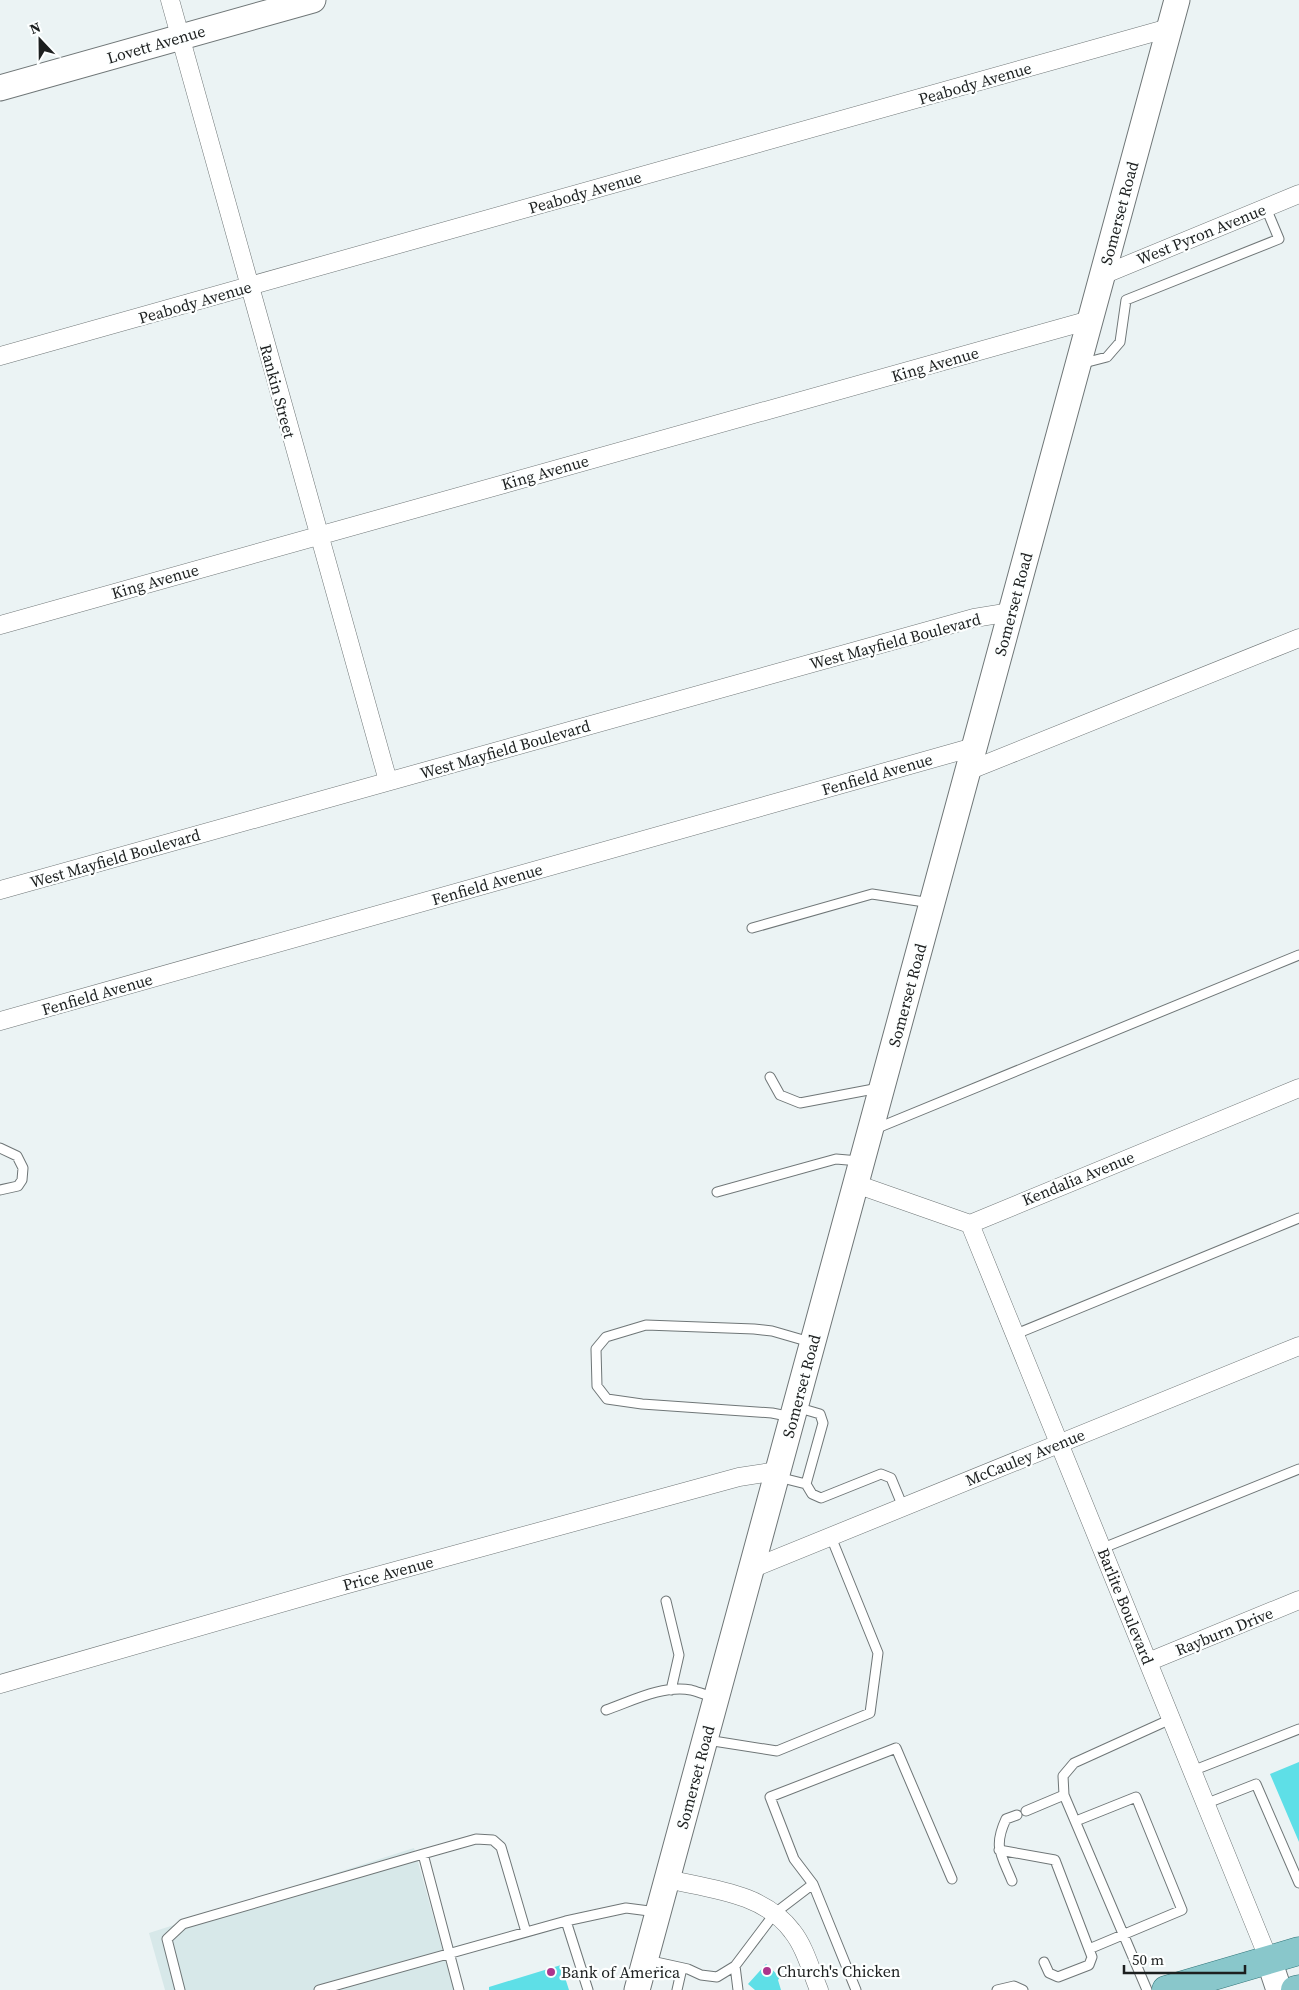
<svg xmlns="http://www.w3.org/2000/svg" width="1299" height="1990" font-family="'Source Serif 4',serif">
  <style>
    .built { fill: #d7e8e9 }
    .building { fill: #5edfe7 }
    .lines { fill: none; stroke-linecap: round; stroke-linejoin: round }
    .lane-casing { stroke: #6f7677; stroke-width: 11 }
    .street-casing { stroke: #6f7677; stroke-width: 19 }
    .secondary-casing { stroke: #6f7677; stroke-width: 27 }
    .primary-casing { stroke: #307478; stroke-width: 29 }
    .lane { stroke: #fff; stroke-width: 9 }
    .street { stroke: #fff; stroke-width: 18 }
    .secondary { stroke: #fff; stroke-width: 25 }
    .primary { stroke: #89c7cb; stroke-width: 28 }
    .poi-dot { fill: #ac358c; stroke: #fdffff; stroke-width: 2 }
    .labels { text-anchor: middle; dominant-baseline: central; stroke-width: 4.5; stroke-linejoin: round; paint-order: stroke }
    .street-label { font-size: 16px; fill: #1c1f1f; stroke: #fdffff }
    .poi-label { font-size: 16px; fill: #1c1f1f; stroke: #fdffff; text-anchor: start }
  </style>
  <rect width="100%" height="100%" fill="#ebf3f4"/>
  <path class="built" d="M414,1848L454,1990H165L149,1933Z"/>
  <path class="building" d="M1299,1762V1842L1270,1774Z
    M766,1964L780,1977L778,1980L781,1990H755L748,1984Z
    M561,1965L569,1990H489V1987Z"/>
  <g class="lines">
    <g class="lane-casing">
      <path id="lane" d="M1080,364L1107,357L1120,342L1126,300L1279,239L1266,208
        M752,928L872,894L931,903
        M770,1077L780,1095L800,1103L879,1088
        M875,1129L1299,955
        M0,1148L17,1156L23,1168L22,1180L18,1186L0,1190
        M717,1192L836,1159L859,1161
        M1016,1334L1299,1218
        M796,1407L820,1414L823,1423L806,1484
        M792,1417L772,1413L642,1404L607,1399L597,1386L596,1349L606,1337L646,1325L754,1329L772,1331L810,1342
        M778,1477L806,1484L812,1494L821,1498L881,1474L891,1478L903,1507
        M1103,1548L1299,1469
        M666,1601L679,1655L671,1690
        M606,1710C632,1701 662,1685 691,1690C698,1692 706,1695 714,1697
        M707,1740L777,1751L870,1713L878,1653L831,1537
        M1192,1771L1299,1729
        M1205,1804L1256,1784L1299,1883
        M1026,1811L1064,1795
        M1076,1821L1136,1797L1182,1910L1089,1949
        M999,1850L1055,1860L1092,1957L1089,1965L1058,1977L1049,1973L1044,1962
        M423,1854L476,1839L493,1840L501,1847L526,1932
        M1012,1881C1001,1854 993,1847 1006,1819L1017,1815
        M813,1884L794,1859L770,1797L896,1748L952,1879
        M566,1921L626,1908L657,1912
        M647,1960L688,1969L701,1975L717,1977L735,1966L775,1913L813,1884L856,1990
        M735,1966L738,1990
        M180,1990L167,1939L183,1924L423,1854L459,1990
        M319,1990L566,1921L588,1990
        M677,1990L682,1968
        M997,1990L1014,1986L1023,1990
        M1147,1990L1064,1795L1063,1776L1074,1763L1171,1719"/>
    </g>
    <g class="street-casing">
      <path id="street" d="M170,0L388,781
        M1103,275L1299,194
        M0,356L1169,28
        M0,625L1090,320
        M968,771L1299,638
        M0,890L974,618L1011,612
        M0,1021L974,747
        M856,1184L970,1224L1299,1088
        M970,1224L1269,1960
        M751,1569L1299,1346
        M1148,1662L1299,1600
        M0,1684L344,1585L739,1477L778,1471
        M667,1879C710,1889 764,1893 792,1931C805,1947 811,1971 819,1990"/>
    </g>
    <g class="secondary-casing">
      <path id="secondary" d="M0,88L313,0
        M1269,1960L1279,1990
        M637,1990L1177,0"/>
    </g>
    <g class="primary-casing">
      <path id="primary" d="M1166,1990L1299,1951
        M1295,1990L1299,1989"/>
    </g>
    <use href="#lane" class="lane"/>
    <use href="#street" class="street"/>
    <use href="#secondary" class="secondary"/>
    <use href="#primary" class="primary"/>
  </g>
  <g class="poi-dot">
    <circle cx="767" cy="1971" r="5"/>
    <circle cx="551" cy="1972" r="5"/>
  </g>
  <g class="labels">
    <g class="street-label">
      <text transform="translate(156 44) rotate(-16)">Lovett Avenue</text>
      <text transform="translate(975 83) rotate(-16)">Peabody Avenue</text>
      <text transform="translate(585 192) rotate(-16)">Peabody Avenue</text>
      <text transform="translate(1119 213) rotate(-75)">Somerset Road</text>
      <text transform="translate(1201 234) rotate(-22)">West Pyron Avenue</text>
      <text transform="translate(195 302) rotate(-16)">Peabody Avenue</text>
      <text transform="translate(935 364) rotate(-16)">King Avenue</text>
      <text transform="translate(278 391) rotate(75)">Rankin Street</text>
      <text transform="translate(545 472) rotate(-16)">King Avenue</text>
      <text transform="translate(155 581) rotate(-16)">King Avenue</text>
      <text transform="translate(1013 604) rotate(-75)">Somerset Road</text>
      <text transform="translate(895 641) rotate(-15)">West Mayfield Boulevard</text>
      <text transform="translate(505 749) rotate(-16)">West Mayfield Boulevard</text>
      <text transform="translate(877 774) rotate(-16)">Fenfield Avenue</text>
      <text transform="translate(115 858) rotate(-16)">West Mayfield Boulevard</text>
      <text transform="translate(487 884) rotate(-16)">Fenfield Avenue</text>
      <text transform="translate(97 994) rotate(-16)">Fenfield Avenue</text>
      <text transform="translate(907 995) rotate(-75)">Somerset Road</text>
      <text transform="translate(1078 1178) rotate(-22)">Kendalia Avenue</text>
      <text transform="translate(801 1386) rotate(-75)">Somerset Road</text>
      <text transform="translate(1025 1457) rotate(-22)">McCauley Avenue</text>
      <text transform="translate(388 1573) rotate(-15)">Price Avenue</text>
      <text transform="translate(1126 1606) rotate(68)">Barlite Boulevard</text>
      <text transform="translate(1224 1631) rotate(-22)">Rayburn Drive</text>
      <text transform="translate(695 1777) rotate(-75)">Somerset Road</text>
    </g>
    <g class="poi-label">
      <text x="777" y="1971">Church's Chicken</text>
      <text x="561" y="1972">Bank of America</text>
    </g>
  </g>
  <g transform="translate(40 40) rotate(338)" stroke="#fdffff" stroke-width="4" paint-order="stroke">
  <path d="M0-4L9 19L0 12L-9 19Z" fill="#1c1f1f"/>
  <text y="-8" font-size="14" font-weight="bold" text-anchor="middle" fill="#1c1f1f">N</text>
  </g>
  <path d="M1124 1965v8h121v-8" fill="none" stroke="#1c1f1f" stroke-width="2.5"/>
  <text x="1132" y="1965" font-size="15" fill="#1c1f1f" stroke="#fdffff" stroke-width="4" paint-order="stroke">50 m</text>
</svg>
